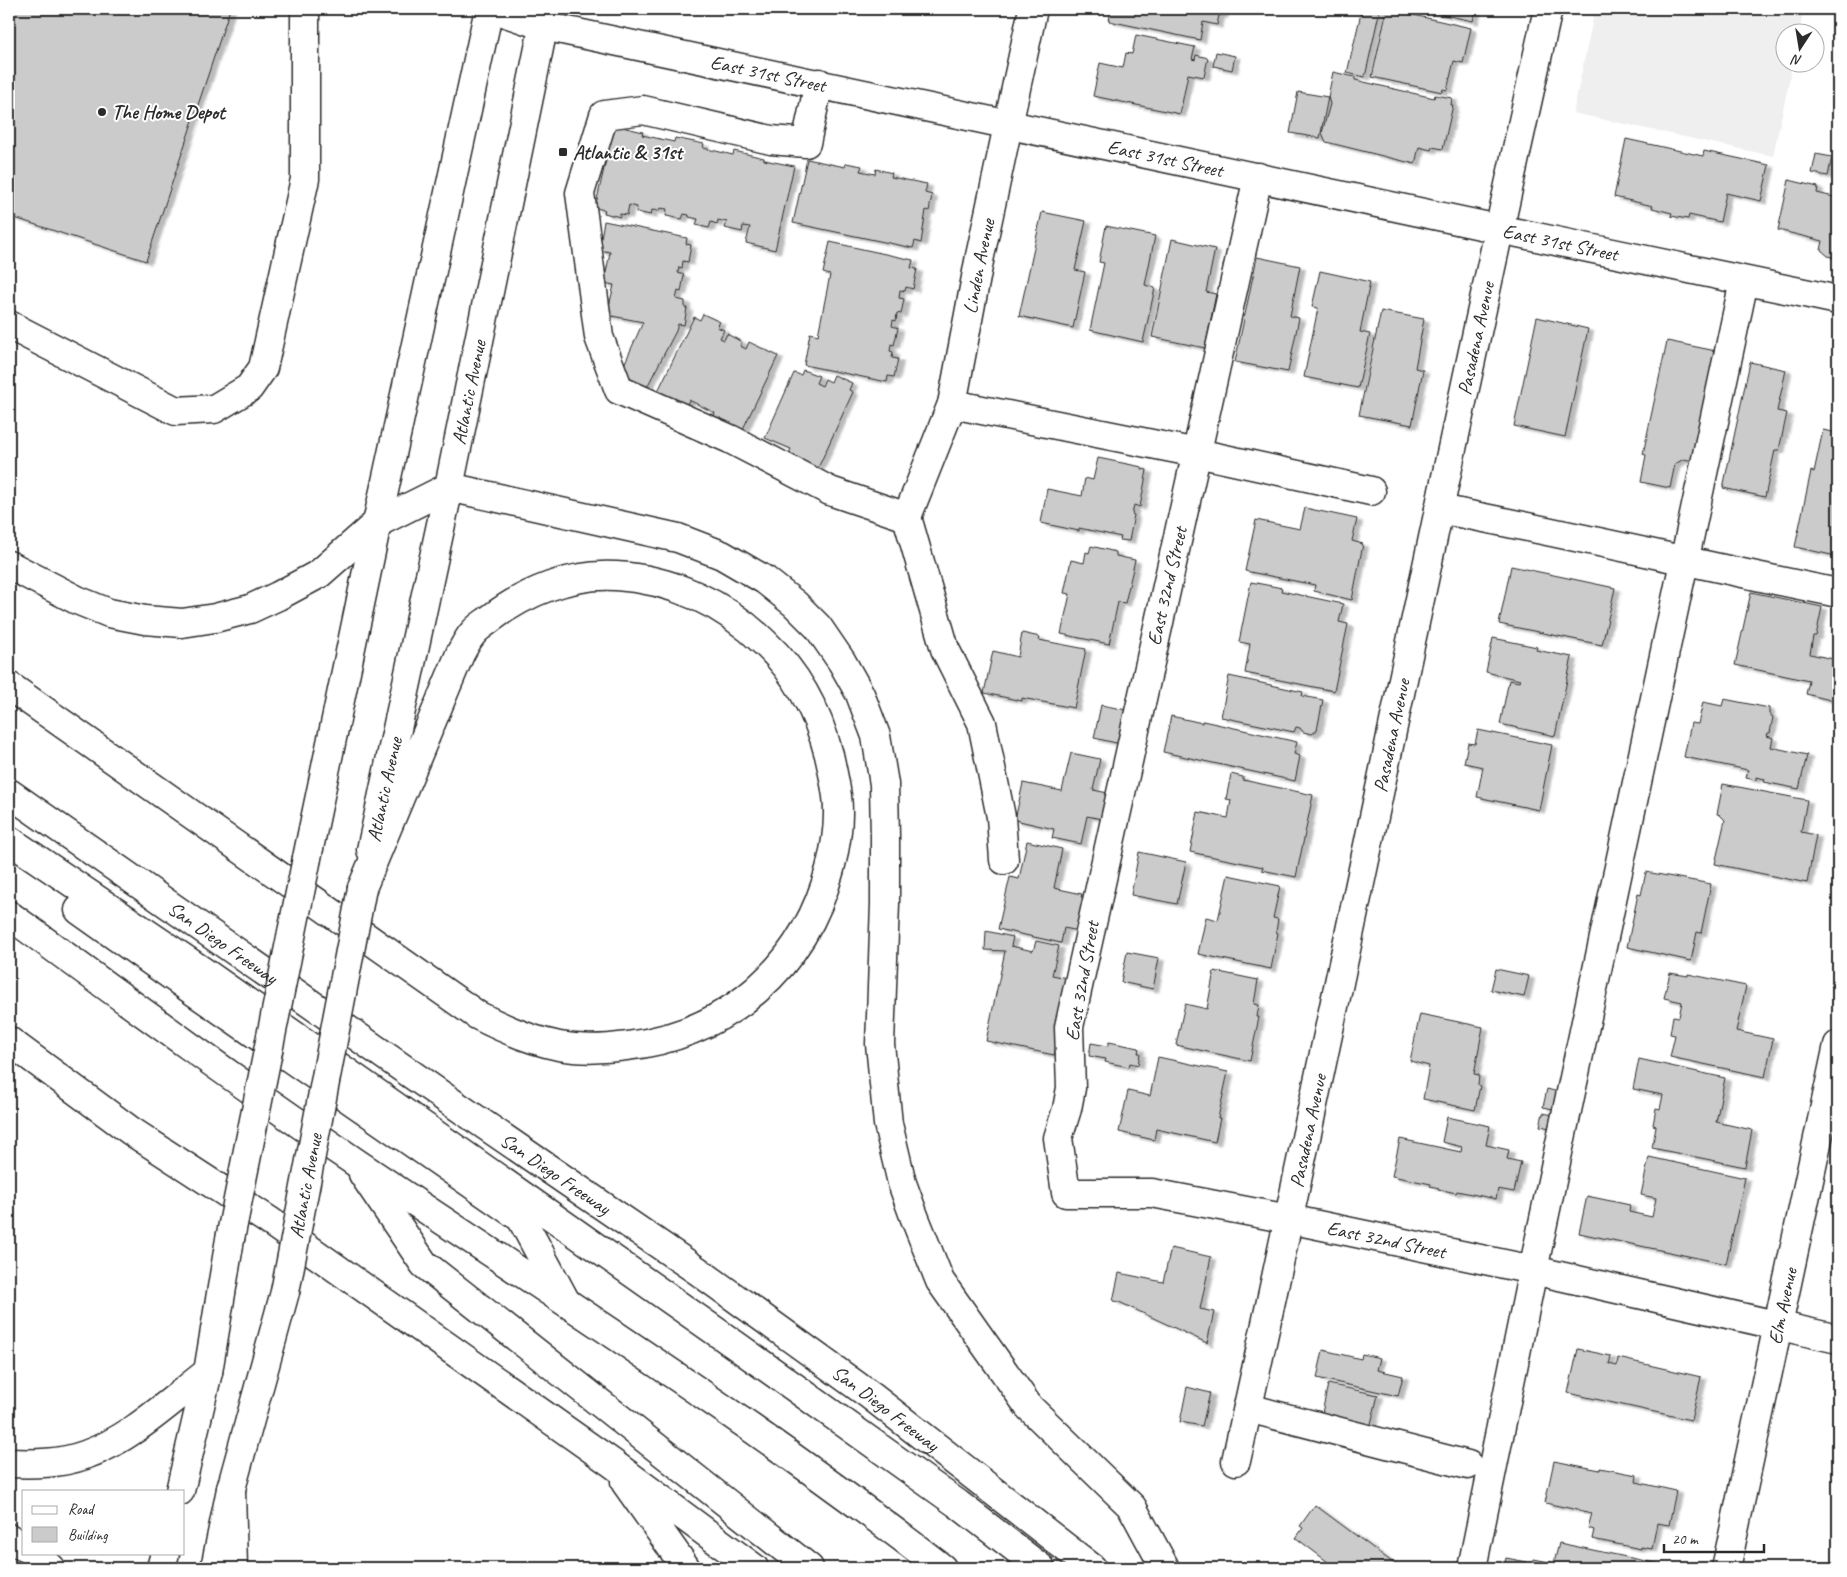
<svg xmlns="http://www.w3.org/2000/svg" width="1847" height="1577" font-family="Caveat,sans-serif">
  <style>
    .built { fill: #efefef }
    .building { fill: #cbcbcb; stroke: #2b2b2b; filter: url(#shadow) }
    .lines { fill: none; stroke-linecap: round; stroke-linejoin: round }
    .minor-casing { stroke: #2b2b2b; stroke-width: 31 }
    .major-casing { stroke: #2b2b2b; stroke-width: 31 }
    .highway-casing { stroke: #2b2b2b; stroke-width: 31 }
    .minor { stroke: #fff; stroke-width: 28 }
    .major { stroke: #fff; stroke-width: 28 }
    .highway { stroke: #fff; stroke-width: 28 }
    .major-bridge-casing { stroke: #2b2b2b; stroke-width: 31; stroke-linecap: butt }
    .major-bridge { stroke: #fff; stroke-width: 28 }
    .poi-dot { fill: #2b2b2b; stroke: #fff; stroke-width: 2 }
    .labels { text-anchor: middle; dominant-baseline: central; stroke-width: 4; stroke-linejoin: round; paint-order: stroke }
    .street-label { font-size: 20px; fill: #2b2b2b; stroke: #fff }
    .poi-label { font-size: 20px; font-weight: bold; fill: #2b2b2b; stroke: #fff; text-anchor: start }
  </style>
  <defs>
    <filter id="shadow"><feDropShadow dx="5.5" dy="3" stdDeviation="1" flood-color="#0004"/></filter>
  </defs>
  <rect width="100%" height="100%" fill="#fff"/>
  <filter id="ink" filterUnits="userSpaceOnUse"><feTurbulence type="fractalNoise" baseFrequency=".02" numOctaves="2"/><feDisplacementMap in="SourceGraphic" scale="10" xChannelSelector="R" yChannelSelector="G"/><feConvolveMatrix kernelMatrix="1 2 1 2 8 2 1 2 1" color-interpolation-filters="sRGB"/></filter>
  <g filter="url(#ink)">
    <path class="built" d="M1595,9H1804L1799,32H1784V62L1793,63L1773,156L1573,113Z"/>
    <path class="building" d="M9,9H230L146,261L9,216Z
      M1111,9H1224L1222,15H1219L1217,25L1203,22L1200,40L1109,21Z
      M1362,9H1380L1365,77L1347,73Z
      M1387,9L1471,28L1463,63L1454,61L1447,90L1443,89L1442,92L1372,77Z
      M1416,9H1476L1473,21Z
      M1136,35L1195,47L1192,59L1195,60L1196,55L1208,58L1204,77L1188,74L1180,114L1093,96L1100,63L1123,68L1126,53L1132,54Z
      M1216,52L1235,56L1232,70L1213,66Z
      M1333,72L1355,77V80L1434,98L1435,95L1452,98L1451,105H1453L1443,149L1432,147L1431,150L1419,147L1415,164L1326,142L1322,133L1330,104L1328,97Z
      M1298,92L1328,97L1320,138L1290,133Z
      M614,125L643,132L642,135L674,142L675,138L704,144L703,148L733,155L734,151L764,158V160L794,166L775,250L746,243L750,227L743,226L742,232L725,228L727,222L718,220L717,224L711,222L709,228L696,225L698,219L689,217V215L684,214L682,219L666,216L667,209L660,208L659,211L652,210L651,215L636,212L637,207L629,205L627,215L620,214V217L604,213L605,210L595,208Z
      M1626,139L1703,156L1704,151L1769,165L1761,201L1726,193L1720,222L1689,215L1688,219L1671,216L1672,213L1652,208L1653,206L1614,197Z
      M1816,154L1832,157L1828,176L1812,173Z
      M807,159L845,167L846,163L862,166L860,171L875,174L876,169L892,173L891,177L927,184L925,193L932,195L929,211L926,210L921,243L915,241L913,248L793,223Z
      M1789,180L1818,187L1817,193L1834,197L1838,180V259L1828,256L1821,250L1823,241L1778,230Z
      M1042,212L1086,221L1075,270L1085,272L1073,328L1019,316Z
      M604,221L687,238L686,244L691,245L688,262L683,261L682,268L679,267L678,273L684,275L681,292L678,291L676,299L685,301V308H687L684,325L678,324L676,331L647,387L643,385L642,389L626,381L620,374L643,322L607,315L614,285L604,283L610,252L599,250Z
      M1106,226L1155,236L1145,285L1155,288L1143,342L1090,330L1104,263L1099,262Z
      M1172,239L1215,249L1206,292L1216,294L1205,348L1152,337Z
      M830,242L913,260L911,268L917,269L913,289L906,287L905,291L900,290L899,298L904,299L901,314L897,313L896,321L893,320L892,326L898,328L894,345L891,344L890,351L893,352L892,358L898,359L894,377L888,376L887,382L804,365L810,333L818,335L830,275L823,273Z
      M1257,257L1300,266L1290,316L1299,318L1288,372L1235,362Z
      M1320,271L1370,282L1360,332L1370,334L1358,388L1304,377L1318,308L1312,307Z
      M1381,311L1424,319L1415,368L1423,370L1412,425L1359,415Z
      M703,314L720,322L717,327L724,330L720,338L724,340L727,334L742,342L740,346L746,349L749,342L778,356L741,433L712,419L715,413L689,400L686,406L657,393L694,317L700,320Z
      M1537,317L1588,329L1565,437L1514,426Z
      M1667,341L1721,352L1698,462L1684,459L1675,464L1670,488L1641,482L1646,455L1643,454Z
      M1750,362L1786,370L1777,411L1787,413L1779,450H1775L1765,497L1723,488Z
      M803,370L819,376L816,383L822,386L825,379L831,382L834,375L852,383L849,390L853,392L818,468L788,455L791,449L765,438L794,373L801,375Z
      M1823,430L1838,433V547L1836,556L1795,547L1811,471L1814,472Z
      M1098,458L1142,467V469L1147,470L1140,507L1134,505L1132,514L1134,515L1129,541L1120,540L1121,537L1079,528V531L1041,523L1047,489L1082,496L1085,478L1093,480Z
      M1305,508L1357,519L1352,541L1363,544L1352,600L1314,591L1315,585L1245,571L1256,520L1300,529Z
      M1091,546L1116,552V556L1135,560L1125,603L1118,602L1109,644L1061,634L1070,594L1064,593L1071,560L1084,563L1086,552L1089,553Z
      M1511,566L1615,588L1602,645L1499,624Z
      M1251,582L1282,588L1281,591L1343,604L1339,622L1348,624L1334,691L1245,673L1250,644L1239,642Z
      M1751,592L1822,607L1816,636H1813L1810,654L1838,660V702L1806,694L1809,681L1735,665Z
      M1022,633L1040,637L1039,640L1086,649L1074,708L1022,698V701L984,693L993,651L1018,657Z
      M1493,638L1537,647L1536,650L1572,657L1555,736L1500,724L1509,680L1519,682L1520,680L1486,672Z
      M1229,676L1303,692L1302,696L1323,700L1317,730L1312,734L1303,732L1300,728L1296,727L1294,732L1221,717Z
      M1724,699L1769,708V714L1773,717L1770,733H1768L1767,736L1773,738L1771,747L1807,755L1799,789L1764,782L1765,779L1756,777V780L1746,778L1748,770L1684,757L1691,723L1698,724L1703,702L1722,706Z
      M1101,705L1132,711L1125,745L1094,738Z
      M1171,716L1202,723L1203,721L1297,742L1294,754L1300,756L1295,781L1163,752Z
      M1478,730L1552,745L1539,810L1477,797L1483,767L1464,763L1468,743L1475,744Z
      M1071,753L1100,759L1093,790L1108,793L1102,819L1087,816L1081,844L1052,838L1054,829L1015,820L1023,783L1062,791Z
      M1231,774L1243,777V780L1313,795L1296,877L1262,870L1263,867L1190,852L1198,812L1228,818L1231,800L1226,799Z
      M1723,784L1807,800L1801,832L1816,835L1807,883L1715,864L1725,820L1720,815L1717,814Z
      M1027,841L1062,849L1054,888L1082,894L1081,897L1086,898L1079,931L1064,928L1061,943L998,929L1010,877L1019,879Z
      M1139,852L1186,862L1177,904L1131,895Z
      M1646,872L1711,884L1701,933L1697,932L1691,961L1627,947L1638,894L1641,895Z
      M1228,875L1280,886L1273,918L1278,919L1276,932L1278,933L1271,969L1198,954L1206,917L1218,920Z
      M986,931L1013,937L1011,946L1033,951L1036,941L1059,946L1052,975L1072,979L1054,1055L986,1041L1005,951L985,950Z
      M1127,952L1159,958L1153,989L1121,982Z
      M1496,969L1529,976L1524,997L1491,990Z
      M1214,971L1258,980L1254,1004L1259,1005L1257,1017H1259L1250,1061L1176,1045L1185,1004L1207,1009Z
      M1670,973L1688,976V974L1746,986L1736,1031L1773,1039L1765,1077L1670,1057L1675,1035L1670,1034L1673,1016L1679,1017L1682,1002L1664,998Z
      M1420,1014L1483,1027L1474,1074L1479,1075L1478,1085L1480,1086L1475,1110L1423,1099L1429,1066L1410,1061Z
      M1109,1042L1139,1048L1138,1053H1140L1138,1065L1130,1063L1129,1067L1105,1062L1106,1059L1089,1056L1091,1043L1108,1046Z
      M1158,1057L1228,1072L1218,1118H1220L1215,1142L1156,1129L1154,1140L1119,1132L1128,1091L1150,1096Z
      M1639,1059L1725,1078L1716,1122L1752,1130L1745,1167L1652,1148L1656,1126L1653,1125L1656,1108L1660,1109L1663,1095L1633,1089Z
      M1547,1089L1562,1093L1558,1110L1543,1107Z
      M1543,1113L1558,1116L1555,1129L1540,1126Z
      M1447,1117L1490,1126L1486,1145L1509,1150L1507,1159L1521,1162L1514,1192L1498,1189L1496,1199L1457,1191L1456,1193L1438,1189L1439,1188L1430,1186L1431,1184L1392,1176L1400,1139L1461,1152L1462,1147L1442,1142Z
      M1649,1157L1745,1178L1726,1264L1579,1233L1587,1196L1630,1205L1629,1212L1652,1217L1656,1198L1641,1195Z
      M1171,1248L1211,1257L1200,1309L1214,1312L1207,1343L1119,1302L1113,1301L1119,1273L1163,1282Z
      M1578,1349L1611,1356L1609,1364L1617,1366L1618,1358L1701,1377L1691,1420L1568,1393Z
      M1323,1350L1361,1359L1362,1354L1380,1358L1377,1370L1403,1376L1398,1396L1317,1378Z
      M1328,1384L1378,1395L1370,1428L1321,1418Z
      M1187,1387L1210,1393L1202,1426L1180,1422Z
      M1554,1461L1600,1470V1468L1637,1475L1636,1482L1676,1491L1669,1525L1657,1523L1652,1549L1641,1547V1549L1592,1539L1594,1530L1588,1528L1592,1513L1545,1503Z
      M1315,1505L1400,1568H1336L1296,1538L1303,1528L1300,1526Z
      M1559,1543L1660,1564L1659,1568H1532L1534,1559L1554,1563Z
      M1506,1558L1527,1562L1525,1568H1504Z"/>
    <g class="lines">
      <g class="minor-casing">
        <g id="minor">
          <path id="s1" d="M494,9L544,26C975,116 1406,211 1838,300"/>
          <path d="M819,83L806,143L771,140L643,110L604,115L580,193L599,337L619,390L730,439L830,491L907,517"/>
          <path id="s2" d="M1258,177L1069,1027L1071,1088L1067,1109L1058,1138L1066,1193H1152L1289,1219L1533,1270L1838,1339"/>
          <path d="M9,325L176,411L214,409L249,388L263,368L305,179V9"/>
          <path d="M952,404L1197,453L1371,491"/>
          <path d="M1439,509C1573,535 1705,566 1838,593"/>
          <path id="s3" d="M907,517L952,404L980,256L1033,9"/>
          <path d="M907,517L945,649L982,723L1001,817L1004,860"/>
          <path d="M1248,1408L1468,1465"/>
          <path id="s4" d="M1236,1461C1343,978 1439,492 1548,9"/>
          <path d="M1472,1568L1533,1270L1744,281"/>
          <path id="s5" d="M1726,1568L1838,1045"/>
        </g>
      </g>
      <g class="major-casing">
        <g id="major">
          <path id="s6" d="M371,850L449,487L547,9"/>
          <path d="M307,858L377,523L489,9"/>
          <path d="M180,1491L208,1372L230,1239"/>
          <path d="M161,1568L165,1553"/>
          <path d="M215,1568L231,1489L285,1292"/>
        </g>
      </g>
      <g class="highway-casing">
        <g id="highway">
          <path d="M9,565L77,600L109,613L145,620L182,623L215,618L250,609L278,596L319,574L377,523L449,487L678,538L722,555L765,580L795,604L818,627L842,662L860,694L876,736L884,784L885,838V903L880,1044L888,1124L902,1183L914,1216L940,1281L1029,1407L1132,1507L1165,1568"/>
          <path d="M9,686L477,1015C504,1029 529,1040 559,1046C581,1050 605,1049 627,1046C728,1034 804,967 830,869C836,846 840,820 837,796C835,782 832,768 829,755C818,713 797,673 765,643C725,604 672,579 616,576C572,573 525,592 490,619C485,623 478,627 474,632C468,638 464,647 460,654L362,888"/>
          <path id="s7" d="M9,793L454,1104L698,1271L871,1396L1092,1568"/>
          <path d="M9,840L204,972L738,1347L958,1504L1041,1568"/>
          <path d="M79,910L189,988L521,1218L565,1300"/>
          <path d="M9,915C124,999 240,1084 358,1164C555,1296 755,1423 942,1568"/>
          <path d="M9,1041L131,1131L268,1220L612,1463L754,1568"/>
          <path d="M363,1174L424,1264L809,1568"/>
          <path d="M9,1463C34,1464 60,1464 85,1455C131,1439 170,1401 208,1372"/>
          <path d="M625,1482L686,1568"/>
          <path d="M231,1489L233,1568"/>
          <path d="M9,1538L24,1547"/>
          <path d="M33,1553L51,1568"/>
        </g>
      </g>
      <use href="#minor" class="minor"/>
      <use href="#major" class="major"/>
      <use href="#highway" class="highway"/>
      <g class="major-bridge-casing">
        <g id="major-bridge">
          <path d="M230,1239L307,858"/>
          <path id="s8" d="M285,1292L362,888"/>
        </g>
      </g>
      <use href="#major-bridge" class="major-bridge"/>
    </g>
  </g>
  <g class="poi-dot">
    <circle cx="102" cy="112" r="5"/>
    <rect x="558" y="147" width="10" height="10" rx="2.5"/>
  </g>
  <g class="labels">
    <g class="street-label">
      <text stroke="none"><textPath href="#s1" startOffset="282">East 31st Street</textPath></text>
      <text stroke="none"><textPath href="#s1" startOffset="688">East 31st Street</textPath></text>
      <text stroke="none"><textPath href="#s1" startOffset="1092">East 31st Street</textPath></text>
      <text stroke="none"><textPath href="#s3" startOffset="262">Linden Avenue</textPath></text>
      <text stroke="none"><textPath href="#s4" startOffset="1148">Pasadena Avenue</textPath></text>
      <text stroke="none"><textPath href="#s6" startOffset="468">Atlantic Avenue</textPath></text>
      <text transform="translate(1167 586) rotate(-77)">East 32nd Street</text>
      <text stroke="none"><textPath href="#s4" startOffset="742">Pasadena Avenue</textPath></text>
      <text stroke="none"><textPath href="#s6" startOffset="62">Atlantic Avenue</textPath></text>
      <text stroke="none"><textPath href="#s7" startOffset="261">San Diego Freeway</textPath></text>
      <text transform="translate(1082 981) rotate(-80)">East 32nd Street</text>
      <text stroke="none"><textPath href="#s4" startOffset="338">Pasadena Avenue</textPath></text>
      <text stroke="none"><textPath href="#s7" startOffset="666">San Diego Freeway</textPath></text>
      <text stroke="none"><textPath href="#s8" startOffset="108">Atlantic Avenue</textPath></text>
      <text stroke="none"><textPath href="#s2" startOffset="1364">East 32nd Street</textPath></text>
      <text stroke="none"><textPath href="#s5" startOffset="268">Elm Avenue</textPath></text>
      <text stroke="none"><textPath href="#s7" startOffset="1071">San Diego Freeway</textPath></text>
    </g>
    <g class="poi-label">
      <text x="112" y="112">The Home Depot</text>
      <text x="573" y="152">Atlantic &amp; 31st</text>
    </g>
  </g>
  <rect width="1847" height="1577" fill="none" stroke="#fff" stroke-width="30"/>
  <rect x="15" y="15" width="1817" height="1547" fill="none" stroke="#2b2b2b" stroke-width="2" filter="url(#ink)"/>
  <rect x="22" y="1490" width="162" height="65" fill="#ffffff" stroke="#aaaaaa"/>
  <rect x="32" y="1506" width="25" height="8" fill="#ffffff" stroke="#aaaaaa"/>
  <text x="68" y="1514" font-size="15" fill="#2b2b2b">Road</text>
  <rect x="32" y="1527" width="25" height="15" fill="#cbcbcb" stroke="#aaaaaa"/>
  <text x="68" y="1540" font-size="15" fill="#2b2b2b">Building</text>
  <g transform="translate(1800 48) rotate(192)"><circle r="24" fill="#ffffff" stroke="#aaaaaa"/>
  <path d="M0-4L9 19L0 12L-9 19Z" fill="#2b2b2b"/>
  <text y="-8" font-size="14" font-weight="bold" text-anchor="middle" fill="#2b2b2b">N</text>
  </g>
  <path d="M1664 1544v8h100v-8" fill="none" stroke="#2b2b2b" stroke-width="2.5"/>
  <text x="1672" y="1544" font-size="15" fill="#2b2b2b" stroke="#ffffff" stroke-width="4" paint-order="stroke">20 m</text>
</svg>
